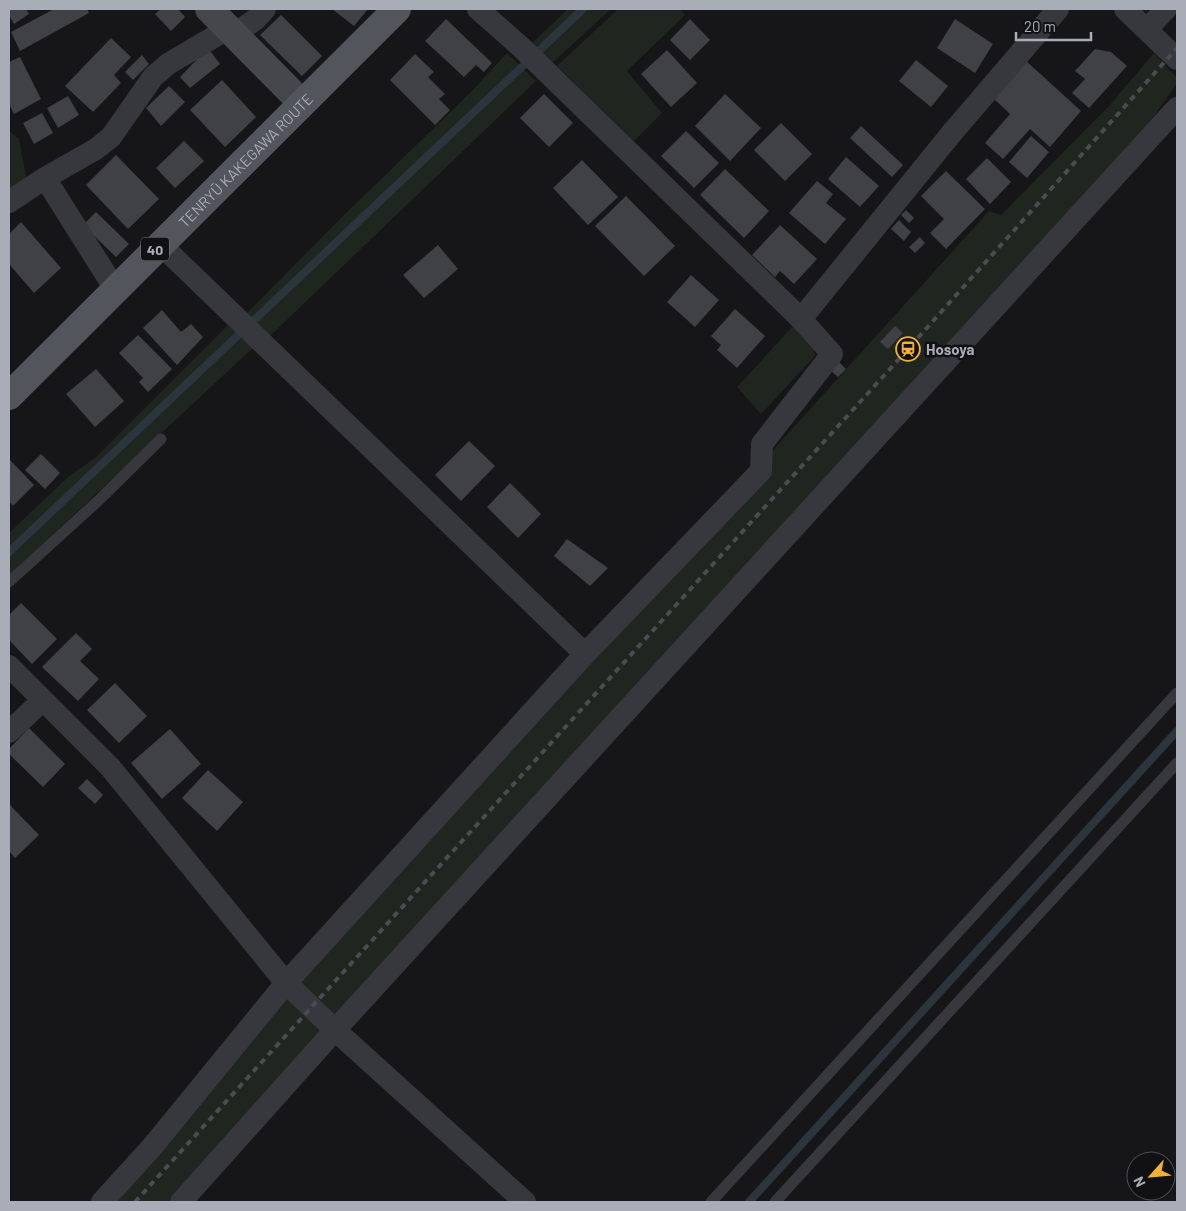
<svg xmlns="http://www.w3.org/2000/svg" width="1186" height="1211" font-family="Barlow,sans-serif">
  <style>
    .green { fill: #1e261f }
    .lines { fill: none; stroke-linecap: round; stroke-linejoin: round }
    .stream { stroke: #2c353c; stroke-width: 8 }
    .building { fill: #404145 }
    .lane { stroke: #37383d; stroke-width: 11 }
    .street { stroke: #37383d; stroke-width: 22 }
    .secondary { stroke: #45474d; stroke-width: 28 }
    .primary { stroke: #53555c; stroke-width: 28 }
    .rail { stroke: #4a4c52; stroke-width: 4; stroke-dasharray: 6 5; stroke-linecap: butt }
    .labels { text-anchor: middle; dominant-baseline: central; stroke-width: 5; stroke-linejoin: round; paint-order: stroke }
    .shield { fill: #111113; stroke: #7b7e86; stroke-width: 1 }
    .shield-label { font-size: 14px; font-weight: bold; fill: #a8adb8 }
    .street-label { font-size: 15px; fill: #a8adb8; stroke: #111113 }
    .poi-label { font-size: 15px; font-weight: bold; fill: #a8adb8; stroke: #111113; text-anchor: start }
  </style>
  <rect width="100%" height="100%" fill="#161618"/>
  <path class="green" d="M568,9H611L551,64L529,46Z
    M618,9H680L685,15L627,71L662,113L634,141L557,66Z
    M507,53L536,81L270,336L247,313L345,214L468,95Z
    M1154,53L1177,78V83L1144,131L174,1202H103L342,927L989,211L1001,215L1108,107Z
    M9,131L19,139L27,182L9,194Z
    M231,322L255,346L9,575V533L69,476L95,458Z
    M794,325L811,341L815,356L761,414L737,387Z"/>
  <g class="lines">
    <path class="stream" d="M9,552L583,9
      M749,1202L1177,731"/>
  </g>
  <path class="building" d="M9,9H26L29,14L14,24L9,15Z
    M54,9H87L89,13L20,51L11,32Z
    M161,9H178L185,17L171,31L155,14Z
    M332,9H368L354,26Z
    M281,15L322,56L302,76L260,35Z
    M446,19L492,63L484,72L476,65L464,77L425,41Z
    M690,19L710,40L690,60L670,40Z
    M955,19L993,44L975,73L937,48Z
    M111,38L131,57L114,75L121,83L93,112L65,86Z
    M208,48L220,64L190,88L180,77Z
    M1095,49L1111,52L1127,66L1089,108L1072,93L1085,79L1075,71Z
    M667,50L697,83L671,107L641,74Z
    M415,54L434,72L428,77L445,94L439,99L450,110L435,125L390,80Z
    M142,55L149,64L133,80L125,72Z
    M20,57L41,99L14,114L9,104V62Z
    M916,60L948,86L931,107L899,81Z
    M1025,60L1081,111L1050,147L1030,129L1003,159L985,143L1010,114L992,97Z
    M222,80L256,117L225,147L190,110Z
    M169,86L185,102L161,126L146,108Z
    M544,94L573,123L549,147L520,118Z
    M725,94L761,128L730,161L695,126Z
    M68,96L79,115L58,128L47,108Z
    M42,113L53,133L34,144L23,123Z
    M781,123L812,154L785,181L754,150Z
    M861,126L903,165L892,177L850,138Z
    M686,131L719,163L694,188L661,156Z
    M1031,136L1049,152L1027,178L1009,162Z
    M184,141L204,161L175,188L156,168Z
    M116,155L159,199L128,229L86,185Z
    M846,157L879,186L860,207L828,179Z
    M987,158L1011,182L990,204L966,179Z
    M582,160L618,197L588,225L553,188Z
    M725,169L769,211L744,238L700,195Z
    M946,171L985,209L946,249L930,233L944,219L921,196Z
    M817,181L833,194L826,203L846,219L825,244L789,213Z
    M626,196L675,246L644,276L595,226Z
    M906,210L914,218L909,223L901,215Z
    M96,212L129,244L116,257L83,225Z
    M899,220L911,232L904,241L891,229Z
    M21,222L61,268L34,293L9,264V234Z
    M780,225L817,259L794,284L780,271L775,277L752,255Z
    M920,237L925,243L915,253L909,247Z
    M438,245L458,269L424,298L403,275Z
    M691,275L719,300L695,327L667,302Z
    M735,309L765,336L737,368L717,350L721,345L711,336Z
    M162,310L181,332L191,324L203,337L177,365L143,328Z
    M895,326L903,333L888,349L880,342Z
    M138,335L172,369L148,392L139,382L143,378L119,353Z
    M838,361L846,369L838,377L830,370Z
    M96,369L124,401L95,427L66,394Z
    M469,441L495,466L461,501L435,475Z
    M41,454L60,473L45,489L25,470Z
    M9,459L34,485L13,506L9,501Z
    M510,483L541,514L518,538L487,507Z
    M567,539L608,568L590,586L554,556Z
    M21,603L57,639L32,664L9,640V615Z
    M76,633L92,649L80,661L99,679L78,701L42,667Z
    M115,683L147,716L119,743L87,710Z
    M29,728L65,764L43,787L9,754V749Z
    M170,729L201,764L162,799L131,763Z
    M208,770L243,802L217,831L182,798Z
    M87,779L103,795L95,804L78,788Z
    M9,804L39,835L15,858L9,851Z"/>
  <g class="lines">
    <path class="lane" d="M9,582L99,500L161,439
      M711,1202L1177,693
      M775,1202L1177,763"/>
    <path class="street" d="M478,9L522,48L801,319L951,134L1058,9
      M1125,9L1177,59
      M1147,29L1166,9
      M235,34L256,19L265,9
      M45,178L115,289
      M9,202L45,178L96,149L111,137L153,77L168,64L229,28
      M160,244L585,654
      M9,666L110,767L286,983L335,1030L525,1202
      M9,732L43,700
      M102,1202L152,1147L286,983L585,654L761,471L762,444L832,354L801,319
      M181,1202L335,1030L1177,108"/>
    <path class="secondary" d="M209,9L302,103"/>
    <path class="primary" id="s1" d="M9,396L397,9"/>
    <path class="rail" d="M135,1202L908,349L1177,48"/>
  </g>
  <defs>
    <g id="station-ring" transform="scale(1.25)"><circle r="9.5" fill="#111113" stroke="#f2b134" stroke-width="1.5"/><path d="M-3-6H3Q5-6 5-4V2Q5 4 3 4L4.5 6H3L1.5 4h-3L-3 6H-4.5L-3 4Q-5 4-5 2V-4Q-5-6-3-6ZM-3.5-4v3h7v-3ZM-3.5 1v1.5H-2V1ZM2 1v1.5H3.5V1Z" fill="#f2b134"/></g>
  </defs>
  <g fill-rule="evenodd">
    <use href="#station-ring" x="908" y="349"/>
  </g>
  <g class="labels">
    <rect class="shield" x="141" y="237.5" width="28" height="23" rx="4"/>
    <g class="shield-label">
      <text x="155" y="249">40</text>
    </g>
    <g class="street-label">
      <text stroke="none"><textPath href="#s1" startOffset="334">TENRYŪ KAKEGAWA ROUTE</textPath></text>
    </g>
    <g class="poi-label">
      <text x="926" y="349">Hosoya</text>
    </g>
  </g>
  <rect width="1186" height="1211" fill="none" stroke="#a8adb8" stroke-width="20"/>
  <g transform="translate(1151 1176) rotate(243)"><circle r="24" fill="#111113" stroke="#4d4f55"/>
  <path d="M0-4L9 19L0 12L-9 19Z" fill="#f2b134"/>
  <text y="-8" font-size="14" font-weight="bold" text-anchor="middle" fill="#a8adb8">N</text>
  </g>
  <path d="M1016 32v8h75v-8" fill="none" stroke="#a8adb8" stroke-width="2.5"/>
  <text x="1024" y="32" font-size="15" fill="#a8adb8" stroke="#111113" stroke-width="4" paint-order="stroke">20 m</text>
</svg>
